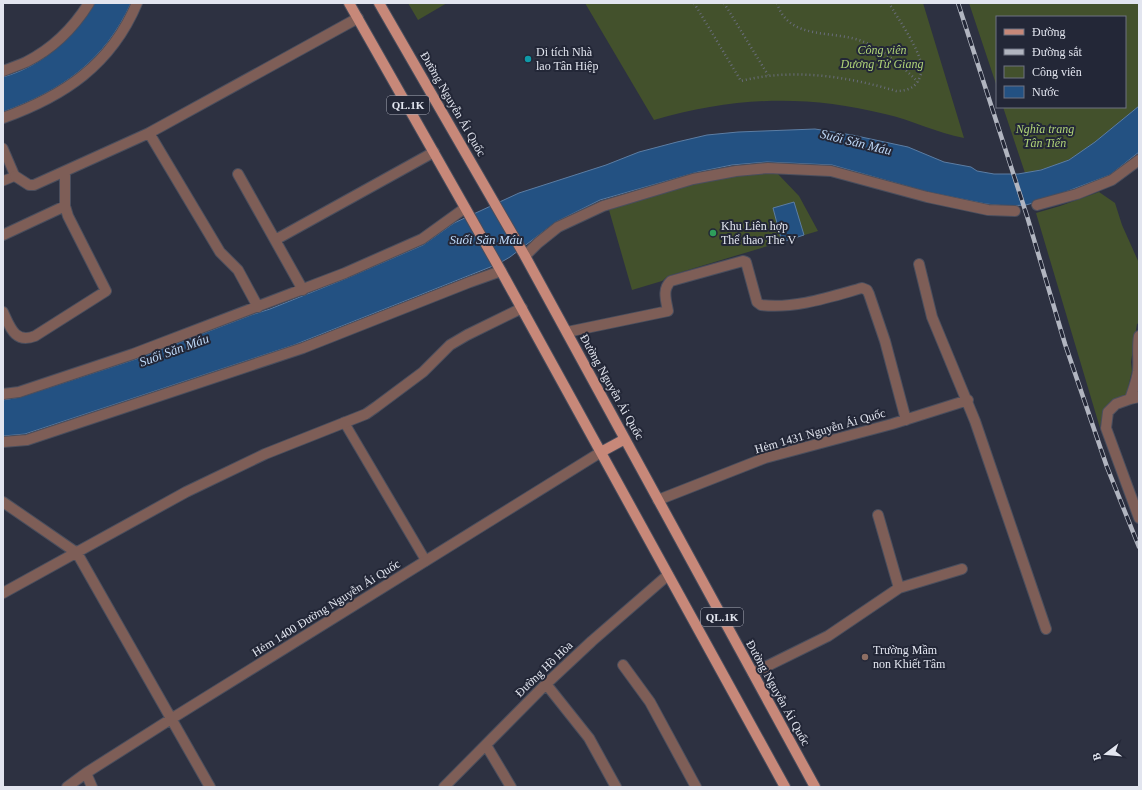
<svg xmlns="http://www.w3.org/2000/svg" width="1142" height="790" font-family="Georgia,serif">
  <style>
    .green { fill: #43512c }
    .water { fill: #235182; stroke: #5c7da3 }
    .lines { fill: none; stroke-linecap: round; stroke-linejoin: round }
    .lane-casing { stroke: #4a4e5d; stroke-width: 11 }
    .street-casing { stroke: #4a4e5d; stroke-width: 12 }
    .primary-casing { stroke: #4a4e5d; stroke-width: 12 }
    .path { stroke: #696d7b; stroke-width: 2.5; stroke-dasharray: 1 3; stroke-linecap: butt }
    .lane { stroke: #7e5e57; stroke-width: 9 }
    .street { stroke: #7e5e57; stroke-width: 10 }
    .primary { stroke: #c78879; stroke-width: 10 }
    .rail-casing { stroke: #b1b5c0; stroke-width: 4.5 }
    .rail { stroke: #232737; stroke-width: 3; stroke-dasharray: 9; stroke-linecap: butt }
    .culture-dot { fill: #0f9aa8; stroke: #232737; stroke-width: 1.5 }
    .leisure-dot { fill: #2e9e5b; stroke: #232737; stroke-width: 1.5 }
    .education-dot { fill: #8d6e63; stroke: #232737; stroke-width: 1.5 }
    .labels { text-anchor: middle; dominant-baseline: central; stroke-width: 4; stroke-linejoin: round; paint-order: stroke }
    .shield { fill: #232737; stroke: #a9acb8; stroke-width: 1 }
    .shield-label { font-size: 11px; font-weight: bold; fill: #e2e5ef }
    .park-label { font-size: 12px; font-style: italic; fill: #b0d477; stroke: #232737 }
    .poi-label { font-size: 12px; fill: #e2e5ef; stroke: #232737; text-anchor: start }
    .street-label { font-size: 12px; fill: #e2e5ef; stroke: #232737 }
    .water-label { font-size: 13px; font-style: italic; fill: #bed8f7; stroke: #232737 }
  </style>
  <rect width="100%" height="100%" fill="#2d3141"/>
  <path class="green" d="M408,3H447L418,20Z
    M585,3H923L964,138C937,133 912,120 885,114C805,94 734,97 654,120Z
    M969,3H1139V106C1116,124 1095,145 1070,159C1057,166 1040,170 1025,173L1003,107H1125V17H997V87Z
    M777,173L799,196L818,231L668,276L662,281L632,290L609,210C663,193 719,173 777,173Z
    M1099,192L1115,203L1122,225L1139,263V323L1137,324L1131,362L1132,371L1126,395C1104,403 1104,406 1100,428L1036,213L1060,206Z"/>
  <path class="water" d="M95,3H131C105,61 61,91 3,112V77C43,66 73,37 95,3Z
    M1139,106V152L1110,175L1047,199L1026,205L1006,206L986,204L927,192L832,165L767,162L732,165L698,172L600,200L556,222L510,257L498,264L294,345L25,434L3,436V400L20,397L136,359L251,315L270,309L347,278L423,245L454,223L519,193L606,165L639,152L677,142L707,135L738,132L815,129L852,135L908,147L944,162L971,167L977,171L994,174H1018L1041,170L1069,160L1095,142Z
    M794,202L804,235L782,242L773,208Z"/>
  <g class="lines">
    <g class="lane-casing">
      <path id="lane" d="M3,148L15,176L3,181
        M344,422L426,561"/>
    </g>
    <g class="street-casing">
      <path id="street" d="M3,71C11,68 19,65 26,62C52,49 74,27 89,3
        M3,118C64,96 111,65 137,3
        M149,133L220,252L238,270L258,307
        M238,174L303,290
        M15,176L29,185H34L149,133L358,18
        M1037,205L1077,194L1112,180L1139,160
        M3,235L65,206
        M275,240L434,152
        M525,256L538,243L558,227L603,206L693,179L736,171L768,168L831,171L927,197L988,210L1015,211
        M919,264L932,317L975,421L1046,629
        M3,312C10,327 15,344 35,336L106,291L68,216L65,206V172
        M567,332L668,311C666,300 662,289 671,281L743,261L746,262L757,302L761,305C795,309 830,297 862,288L867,290L869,294L885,341L906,420
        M3,394L19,392L133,354L345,273L422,239L465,208
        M1139,397L1130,399L1116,404L1108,412L1106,428L1139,518
        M1130,399C1133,390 1137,380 1138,371C1139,359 1137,347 1139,336
        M3,442L27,440L303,348L470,282L501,271
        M658,500L765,458L892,424L968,400
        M3,502L77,553L210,787
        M878,515L899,588
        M3,593L186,492L265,454L366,414L376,407L423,372L450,345L467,335L522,308
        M623,665L650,702L696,787
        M753,673L828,636L899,588L962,569
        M546,684L589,738L616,787
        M486,745L511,787
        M86,773L92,787
        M67,787L86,773L171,719L601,452
        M444,787L546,684L592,641L668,575"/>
    </g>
    <g class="primary-casing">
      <path id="primary" d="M349,3L501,271L785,787
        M379,3L525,256L815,787
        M601,452L625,439"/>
    </g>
    <path class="path" d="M694,3L741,81C792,68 846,76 896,91C903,91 910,90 916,84C919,80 921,75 922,70C922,52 898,19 889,3
      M724,3L768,75
      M777,3C789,42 835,29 864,42C885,51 902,66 918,82"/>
    <use href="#lane" class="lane"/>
    <use href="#street" class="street"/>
    <use href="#primary" class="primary"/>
    <g class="rail-casing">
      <path id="rail" d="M958,3L1027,216L1065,344L1107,467L1139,547"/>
    </g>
    <use href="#rail" class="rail"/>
  </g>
  <circle class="culture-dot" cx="528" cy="59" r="4"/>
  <circle class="leisure-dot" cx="713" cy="233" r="4"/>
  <circle class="education-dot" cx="865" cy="657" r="4"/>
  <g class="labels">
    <g class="shield">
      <rect x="387" y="96" width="42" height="18" rx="3"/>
      <rect x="701" y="608" width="42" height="18" rx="3"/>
    </g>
    <g class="shield-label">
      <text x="408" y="105">QL.1K</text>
      <text x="722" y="617">QL.1K</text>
    </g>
    <g class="park-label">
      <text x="882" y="50">Công viên<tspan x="882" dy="14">Dương Tử Giang</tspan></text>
      <text x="1045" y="129">Nghĩa trang<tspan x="1045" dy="14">Tân Tiến</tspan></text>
    </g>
    <g class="poi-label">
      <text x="536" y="52">Di tích Nhà<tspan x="536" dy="14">lao Tân Hiệp</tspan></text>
      <text x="721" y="226">Khu Liên hợp<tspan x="721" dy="14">Thể thao The V</tspan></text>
      <text x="873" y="650">Trường Mầm<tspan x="873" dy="14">non Khiết Tâm</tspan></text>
    </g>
    <g class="street-label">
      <text transform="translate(453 104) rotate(60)">Đường Nguyễn Ái Quốc</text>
      <text transform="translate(612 387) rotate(61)">Đường Nguyễn Ái Quốc</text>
      <text transform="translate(820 431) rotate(-16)">Hẻm 1431 Nguyễn Ái Quốc</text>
      <text transform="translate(326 608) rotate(-32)">Hẻm 1400 Đường Nguyễn Ái Quốc</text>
      <text transform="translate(544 669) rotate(-44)">Đường Hồ Hòa</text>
      <text transform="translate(778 693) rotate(61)">Đường Nguyễn Ái Quốc</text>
    </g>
    <g class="water-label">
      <text transform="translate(856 142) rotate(14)">Suối Săn Máu</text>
      <text x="486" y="239">Suối Săn Máu</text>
      <text transform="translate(174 350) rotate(-20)">Suối Săn Máu</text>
    </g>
  </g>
  <rect width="1142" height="790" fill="none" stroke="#e2e5ef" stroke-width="8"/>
  <rect x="996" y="16" width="130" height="92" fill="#232737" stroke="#6f7381"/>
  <rect x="1004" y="29" width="20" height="6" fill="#c78879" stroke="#6f7381"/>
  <text x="1032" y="36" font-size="12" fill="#e2e5ef">Đường</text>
  <rect x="1004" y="49" width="20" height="6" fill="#b1b5c0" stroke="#6f7381"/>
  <text x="1032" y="56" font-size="12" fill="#e2e5ef">Đường sắt</text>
  <rect x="1004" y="66" width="20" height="12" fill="#43512c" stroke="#6f7381"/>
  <text x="1032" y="76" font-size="12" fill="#e2e5ef">Công viên</text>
  <rect x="1004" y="86" width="20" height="12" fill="#235182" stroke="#6f7381"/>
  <text x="1032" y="96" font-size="12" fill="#e2e5ef">Nước</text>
  <g transform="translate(1106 754) rotate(254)" stroke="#232737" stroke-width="3" paint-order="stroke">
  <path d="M0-3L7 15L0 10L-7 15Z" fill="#e2e5ef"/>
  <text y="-6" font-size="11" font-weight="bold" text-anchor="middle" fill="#e2e5ef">B</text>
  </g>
</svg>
